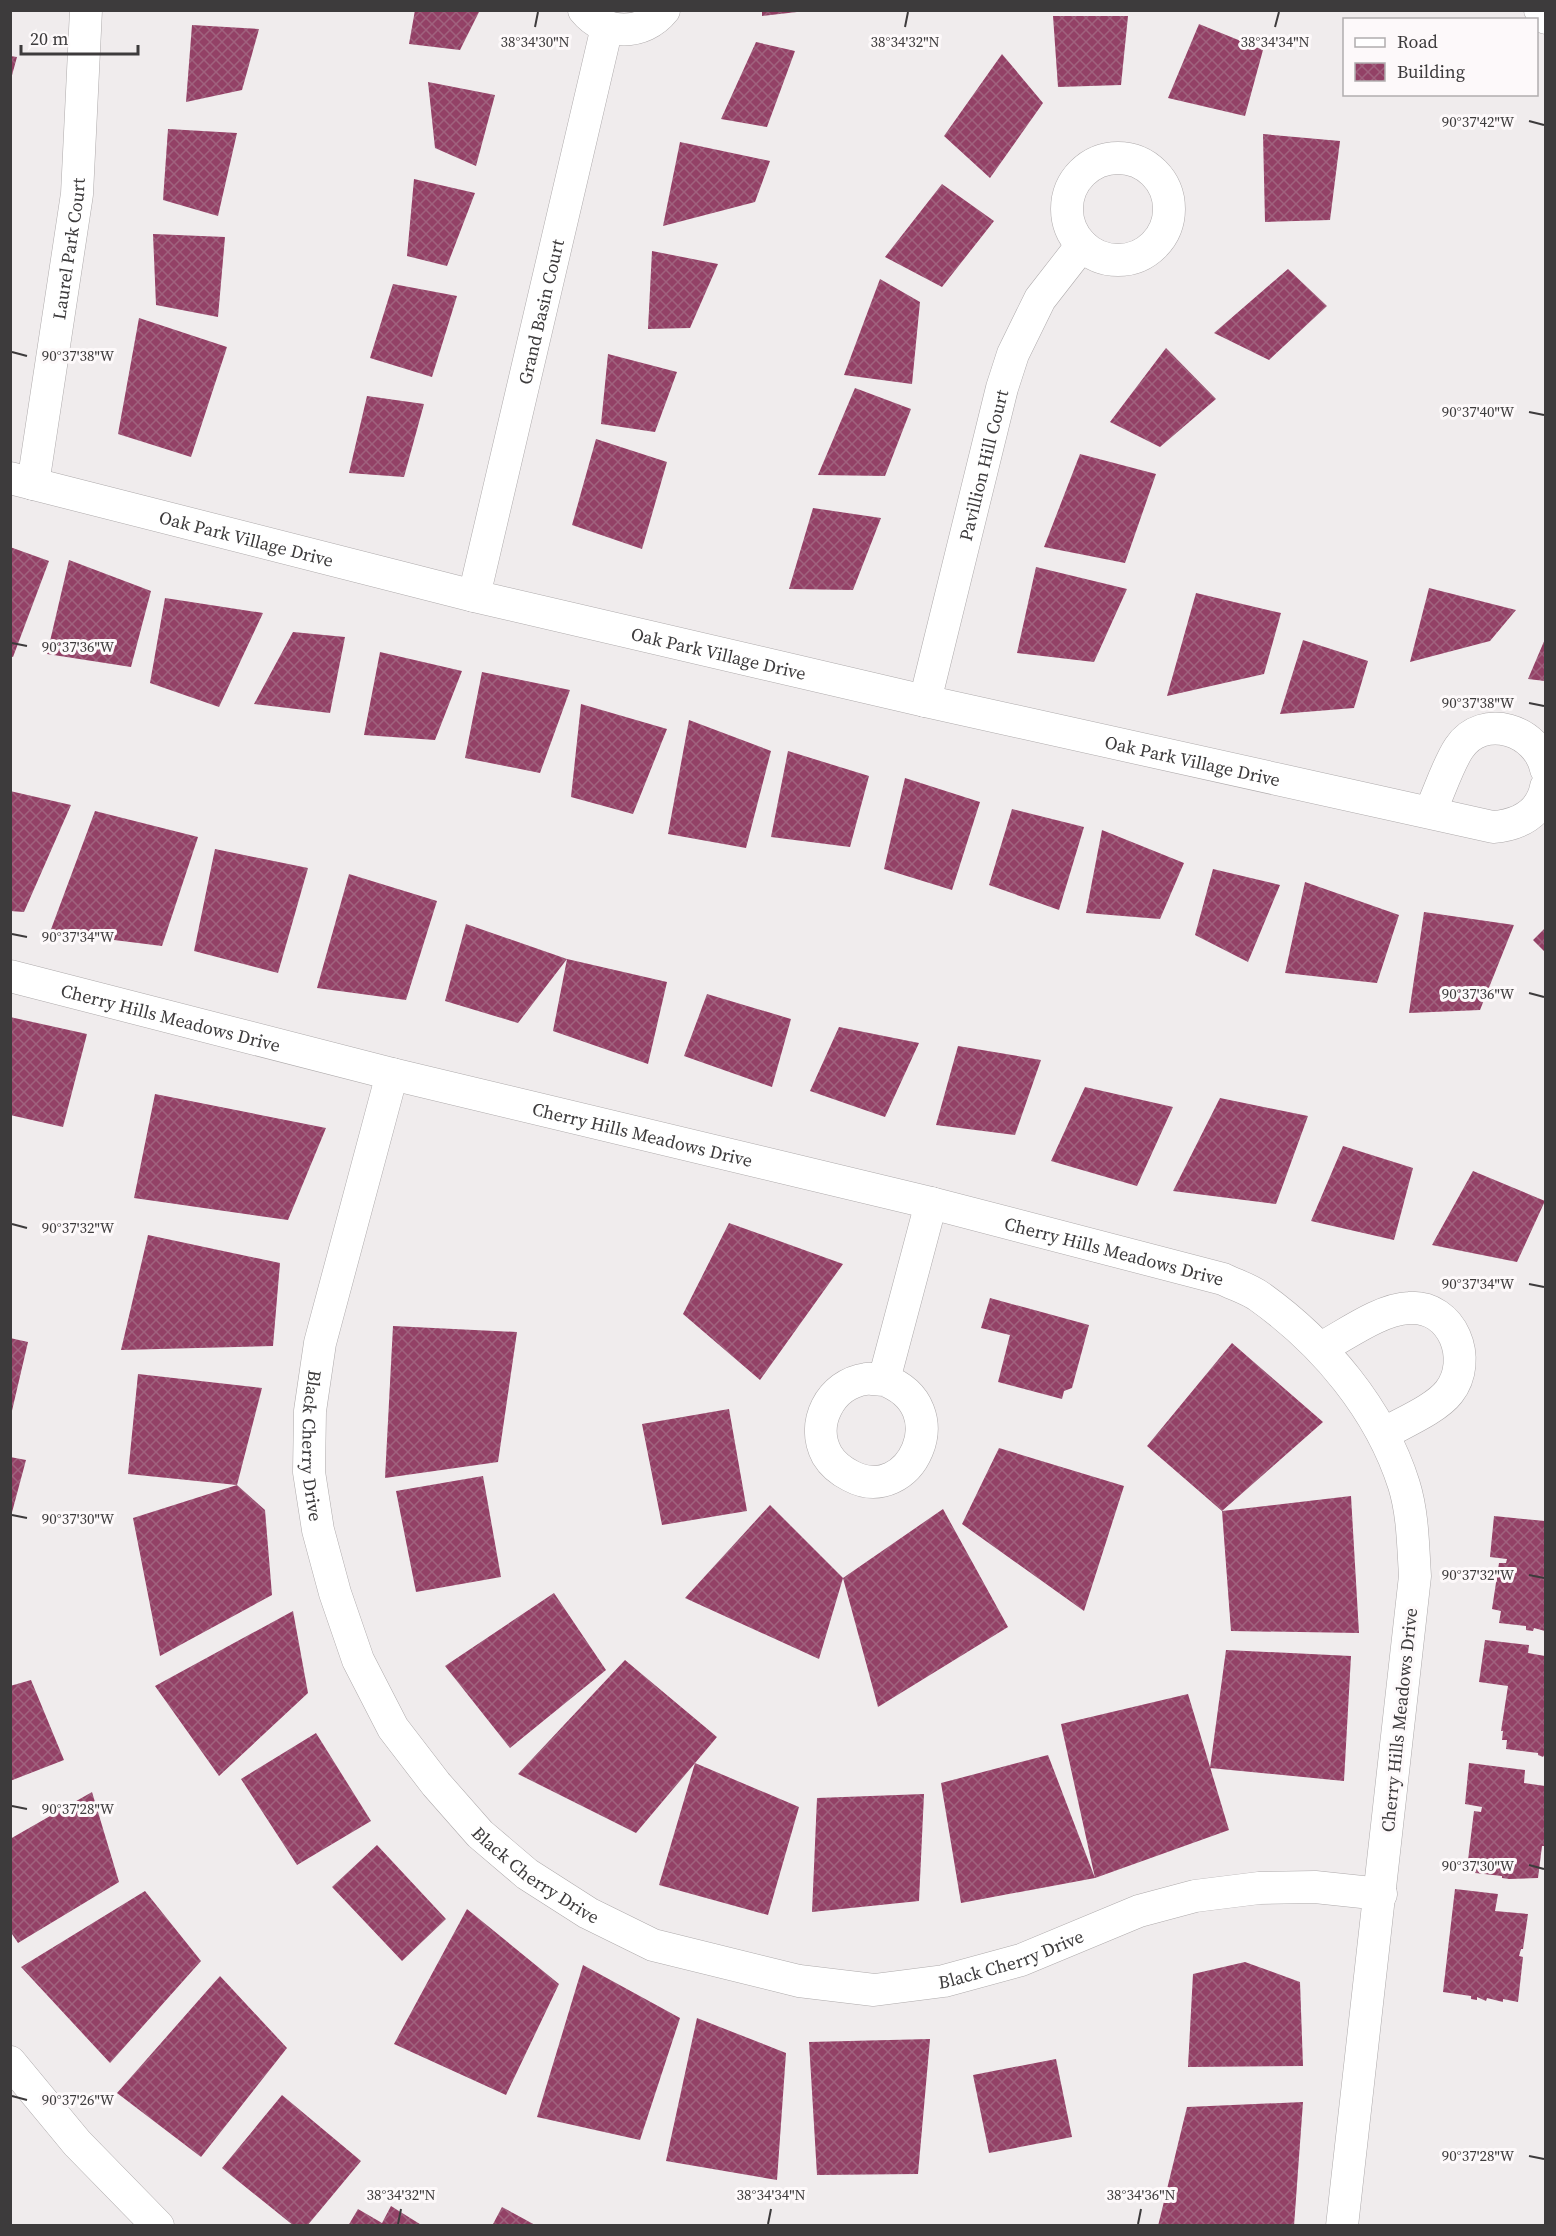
<svg xmlns="http://www.w3.org/2000/svg" width="1556" height="2236" font-family="'Source Serif 4',serif">
  <style>
    .building { fill: url(#building-cross-hatch) }
    .lines { fill: none; stroke-linecap: round; stroke-linejoin: round }
    .street-casing { stroke: #aeaaab; stroke-width: 33 }
    .street { stroke: #fff; stroke-width: 32 }
    .ticks { fill: none; stroke: #3d3b3c; stroke-width: 2 }
    .labels { text-anchor: middle; dominant-baseline: central; stroke-width: 6; stroke-linejoin: round; paint-order: stroke }
    .street-label { font-size: 18px; fill: #3d3b3c; stroke: #fdf9fa }
    .ticks-label { font-size: 15px; text-anchor: middle; fill: #3d3b3c; stroke: #fdf9fa; stroke-width: 6; stroke-linejoin: round; paint-order: stroke }
  </style>
  <defs>
    <pattern id="building-cross-hatch" width="8" height="8" patternUnits="userSpaceOnUse" patternTransform="scale(1.5)"><rect width="8" height="8" fill="#934166"/><path d="M0 0l8 8M0 8l8-8" fill="none" stroke="#a0627e"/></pattern>
  </defs>
  <rect width="100%" height="100%" fill="#f0eced"/>
  <path class="building" d="M415,10H480L460,50L409,44Z
    M762,10H797V12L762,16Z
    M1053,16H1128L1121,85L1058,87Z
    M1199,24L1263,50L1245,116L1168,98Z
    M192,25L259,29L242,90L186,102Z
    M756,42L795,51L767,127L721,119Z
    M1002,54L1043,103L990,178L944,136Z
    M10,56L17,57L11,79H10Z
    M428,82L495,95L476,166L435,148Z
    M168,129L237,133L218,216L163,200Z
    M1263,134L1340,141L1330,220L1265,222Z
    M680,142L770,161L755,202L663,226Z
    M414,179L475,193L447,266L407,256Z
    M942,184L994,221L942,287L885,257Z
    M153,234L225,237L218,317L156,305Z
    M652,251L718,264L690,328L648,329Z
    M1288,269L1327,306L1269,360L1214,333Z
    M880,279L920,302L912,384L844,375Z
    M393,284L457,296L432,377L370,358Z
    M139,318L227,347L191,457L118,434Z
    M1166,348L1216,399L1160,447L1110,422Z
    M608,354L677,372L655,432L601,424Z
    M855,388L911,409L885,476L818,475Z
    M367,396L424,404L404,477L349,473Z
    M596,439L667,462L642,549L572,525Z
    M1080,454L1156,474L1125,563L1044,547Z
    M813,508L881,518L853,590L789,589Z
    M10,547L49,561L13,657L10,656Z
    M69,560L151,591L131,667L47,654Z
    M1036,567L1127,589L1094,662L1017,653Z
    M1429,588L1516,610L1490,641L1410,662Z
    M1196,593L1281,613L1264,674L1167,696Z
    M165,598L263,613L219,707L150,683Z
    M293,632L345,637L330,713L254,704Z
    M1545,639V681L1528,679Z
    M1303,640L1368,661L1354,708L1280,714Z
    M380,652L462,671L435,740L364,735Z
    M482,672L570,690L540,773L465,758Z
    M581,704L667,729L633,814L571,797Z
    M689,720L771,751L746,848L668,834Z
    M788,751L869,776L850,847L771,837Z
    M905,778L980,802L952,890L884,869Z
    M10,791L71,805L24,912L10,911Z
    M1012,809L1084,827L1059,910L989,885Z
    M95,811L198,837L162,946L50,932Z
    M1102,830L1184,863L1160,919L1086,913Z
    M215,849L308,868L278,973L194,951Z
    M1213,869L1280,885L1248,962L1195,935Z
    M349,874L437,901L406,1000L317,988Z
    M1305,882L1399,915L1377,983L1285,973Z
    M1424,912L1514,925L1480,1010L1409,1013Z
    M466,924L567,959L518,1023L445,1001Z
    M1545,928V952L1533,940Z
    M567,959L667,982L648,1064L553,1031Z
    M707,994L791,1019L772,1087L684,1056Z
    M10,1017L87,1034L63,1127L10,1115Z
    M839,1027L919,1043L885,1117L810,1091Z
    M958,1046L1041,1060L1015,1135L936,1125Z
    M1085,1087L1173,1107L1137,1186L1051,1161Z
    M155,1094L326,1128L288,1220L134,1198Z
    M1220,1098L1308,1116L1276,1204L1173,1191Z
    M1343,1146L1413,1168L1394,1240L1311,1221Z
    M1473,1171L1545,1201L1517,1262L1432,1245Z
    M729,1223L843,1264L760,1380L683,1314Z
    M148,1235L280,1263L273,1346L121,1350Z
    M990,1298L1089,1325L1072,1388L1064,1391L1062,1399L998,1382L1010,1335L981,1328Z
    M393,1326L517,1332L498,1462L385,1478Z
    M10,1338L28,1342L11,1415H10Z
    M1232,1343L1323,1422L1222,1511L1351,1496L1359,1633L1231,1631L1222,1511L1147,1446Z
    M138,1374L262,1388L237,1485L128,1474Z
    M729,1409L747,1511L662,1525L642,1424Z
    M999,1448L1124,1486L1084,1611L962,1524Z
    M10,1457L26,1460L11,1516H10Z
    M483,1476L501,1577L416,1592L396,1491Z
    M237,1485L265,1510L272,1595L160,1656L133,1518Z
    M770,1505L843,1578L943,1509L1008,1627L878,1707L843,1578L819,1659L685,1598Z
    M1494,1516L1545,1521V1631L1534,1628L1533,1631L1526,1630V1626L1499,1623L1501,1611L1492,1609L1499,1563H1506L1507,1559L1490,1557Z
    M554,1593L606,1670L510,1748L445,1666Z
    M293,1611L308,1693L219,1776L155,1686Z
    M1485,1640L1529,1645L1528,1653L1545,1656V1754L1543,1757L1538,1755V1753L1506,1749L1507,1740H1502L1503,1731H1501L1508,1686L1479,1682Z
    M1226,1650L1351,1656L1344,1781L1210,1768Z
    M625,1660L717,1737L636,1833L518,1774Z
    M31,1680L64,1760L10,1781V1686Z
    M1188,1694L1229,1830L1095,1878L961,1903L941,1783L1048,1755L1095,1878L1061,1724Z
    M316,1733L371,1821L297,1865L241,1779Z
    M695,1763L799,1807L768,1915L659,1885Z
    M1469,1763L1525,1770L1524,1783L1545,1786V1846H1542L1538,1878L1509,1879L1502,1878V1876L1475,1873L1477,1861L1468,1860L1474,1811L1481,1812L1482,1807L1465,1804Z
    M92,1792L119,1882L18,1943L10,1931V1839Z
    M924,1794L919,1901L812,1912L817,1798Z
    M377,1845L446,1919L402,1961L332,1887Z
    M1455,1889L1498,1894L1495,1911L1528,1914L1523,1949H1521L1519,1956L1523,1957L1518,2002L1503,1999V2002L1487,1998L1486,2001L1477,1997V2000L1471,1999V1996L1443,1992Z
    M145,1891L201,1961L110,2063L21,1967Z
    M467,1909L559,1984L506,2095L394,2044Z
    M1245,1962L1300,1982L1303,2066L1188,2067L1193,1974Z
    M583,1965L680,2018L640,2140L537,2117Z
    M220,1976L287,2048L201,2157L117,2093Z
    M697,2018L786,2053L777,2180L666,2161Z
    M930,2039L918,2174L817,2175L809,2042Z
    M1056,2059L1072,2137L989,2153L973,2075Z
    M282,2095L361,2161L307,2226H294L222,2168Z
    M1303,2102L1294,2226H1158L1187,2107Z
    M391,2206L423,2226H348L358,2209L382,2223Z
    M502,2207L537,2226H492Z"/>
  <g class="lines">
    <g class="street-casing">
      <g id="street">
        <path d="M584,10C605,36 643,36 664,10"/>
        <path d="M1540,10L1546,18"/>
        <circle cx="1118" cy="209" r="51"/>
        <path id="s1" d="M10,478L474,596L925,701L1493,827C1518,825 1541,814 1546,787"/>
        <path id="s2" d="M33,484L77,194L86,10"/>
        <path id="s3" d="M474,596L607,27"/>
        <path id="s4" d="M925,701L1002,388L1013,354L1040,299L1082,245"/>
        <path d="M1430,812C1439,793 1448,764 1459,748C1483,712 1538,730 1546,769"/>
        <path id="s5" d="M10,976L392,1074L931,1203L1223,1279C1235,1285 1249,1289 1260,1297C1324,1343 1380,1409 1404,1485C1413,1514 1413,1546 1415,1576L1342,2226"/>
        <path id="s6" d="M392,1074L320,1343L310,1411L309,1472L318,1530L335,1593L358,1660L393,1728L436,1784L480,1834L527,1874L588,1913L653,1945L799,1981L874,1990L944,1981L1021,1960L1139,1911L1195,1896L1259,1888L1315,1887L1381,1894"/>
        <path d="M1321,1348C1347,1334 1381,1309 1409,1308C1453,1305 1474,1360 1449,1392C1436,1409 1402,1423 1383,1434"/>
        <path d="M884,1380C958,1407 910,1507 851,1476C841,1471 833,1465 827,1455C810,1424 830,1384 866,1379C871,1378 878,1380 884,1380L931,1203"/>
        <path d="M10,2062L77,2143L158,2226"/>
      </g>
    </g>
    <use href="#street" class="street"/>
  </g>
  <path class="ticks" d="M535,27L538,12M905,27L908,12M1275,27L1279,12M1529,121L1544,125M12,352L27,356M1529,412L1544,415M12,643L27,646M1529,703L1544,706M12,934L27,937M1529,993L1544,997M12,1224L27,1228M1529,1284L1544,1287M12,1515L27,1518M1529,1575L1544,1578M12,1806L27,1809M1529,1865L1544,1869M12,2096L27,2100M1529,2156L1544,2159M398,2224L401,2209M768,2224L771,2209M1138,2224L1141,2209"/>
  <g class="labels">
    <g class="street-label">
      <text stroke="none"><textPath href="#s2" startOffset="238">Laurel Park Court</textPath></text>
      <text stroke="none"><textPath href="#s3" startOffset="292">Grand Basin Court</textPath></text>
      <text stroke="none"><textPath href="#s4" startOffset="243">Pavillion Hill Court</textPath></text>
      <text stroke="none"><textPath href="#s1" startOffset="244">Oak Park Village Drive</textPath></text>
      <text stroke="none"><textPath href="#s1" startOffset="730">Oak Park Village Drive</textPath></text>
      <text stroke="none"><textPath href="#s1" startOffset="1216">Oak Park Village Drive</textPath></text>
      <text stroke="none"><textPath href="#s5" startOffset="166">Cherry Hills Meadows Drive</textPath></text>
      <text stroke="none"><textPath href="#s5" startOffset="652">Cherry Hills Meadows Drive</textPath></text>
      <text stroke="none"><textPath href="#s5" startOffset="1138">Cherry Hills Meadows Drive</textPath></text>
      <text stroke="none"><textPath href="#s6" startOffset="382">Black Cherry Drive</textPath></text>
      <text transform="translate(1399 1720) rotate(-84)">Cherry Hills Meadows Drive</text>
      <text stroke="none"><textPath href="#s6" startOffset="886">Black Cherry Drive</textPath></text>
      <text stroke="none"><textPath href="#s6" startOffset="1390">Black Cherry Drive</textPath></text>
    </g>
  </g>
  <g class="ticks-label">
    <text x="535" y="47">38°34'30"N</text>
    <text x="905" y="47">38°34'32"N</text>
    <text x="1275" y="47">38°34'34"N</text>
    <text x="1478" y="127">90°37'42"W</text>
    <text x="78" y="361">90°37'38"W</text>
    <text x="1478" y="417">90°37'40"W</text>
    <text x="78" y="652">90°37'36"W</text>
    <text x="1478" y="708">90°37'38"W</text>
    <text x="78" y="942">90°37'34"W</text>
    <text x="1478" y="999">90°37'36"W</text>
    <text x="78" y="1233">90°37'32"W</text>
    <text x="1478" y="1289">90°37'34"W</text>
    <text x="78" y="1524">90°37'30"W</text>
    <text x="1478" y="1580">90°37'32"W</text>
    <text x="78" y="1814">90°37'28"W</text>
    <text x="1478" y="1871">90°37'30"W</text>
    <text x="78" y="2105">90°37'26"W</text>
    <text x="1478" y="2161">90°37'28"W</text>
    <text x="401" y="2200">38°34'32"N</text>
    <text x="771" y="2200">38°34'34"N</text>
    <text x="1141" y="2200">38°34'36"N</text>
  </g>
  <rect width="1556" height="2236" fill="none" stroke="#3d3b3c" stroke-width="24"/>
  <rect x="1343" y="18" width="195" height="78" fill="#fdf9fa" stroke="#b0adae" stroke-width="1.5"/>
  <rect x="1355" y="38" width="30" height="9" fill="#ffffff" stroke="#b0adae" stroke-width="1.5"/>
  <text x="1397" y="48" font-size="18" fill="#3d3b3c">Road</text>
  <rect x="1355" y="63" width="30" height="18" fill="url(#building-cross-hatch)" stroke="#b0adae" stroke-width="1.5"/>
  <text x="1397" y="78" font-size="18" fill="#3d3b3c">Building</text>
  <path d="M21 45v9h117v-9" fill="none" stroke="#3d3b3c" stroke-width="3"/>
  <text x="30" y="45" font-size="18" fill="#3d3b3c" stroke="#fdf9fa" stroke-width="4.5" paint-order="stroke">20 m</text>
</svg>
